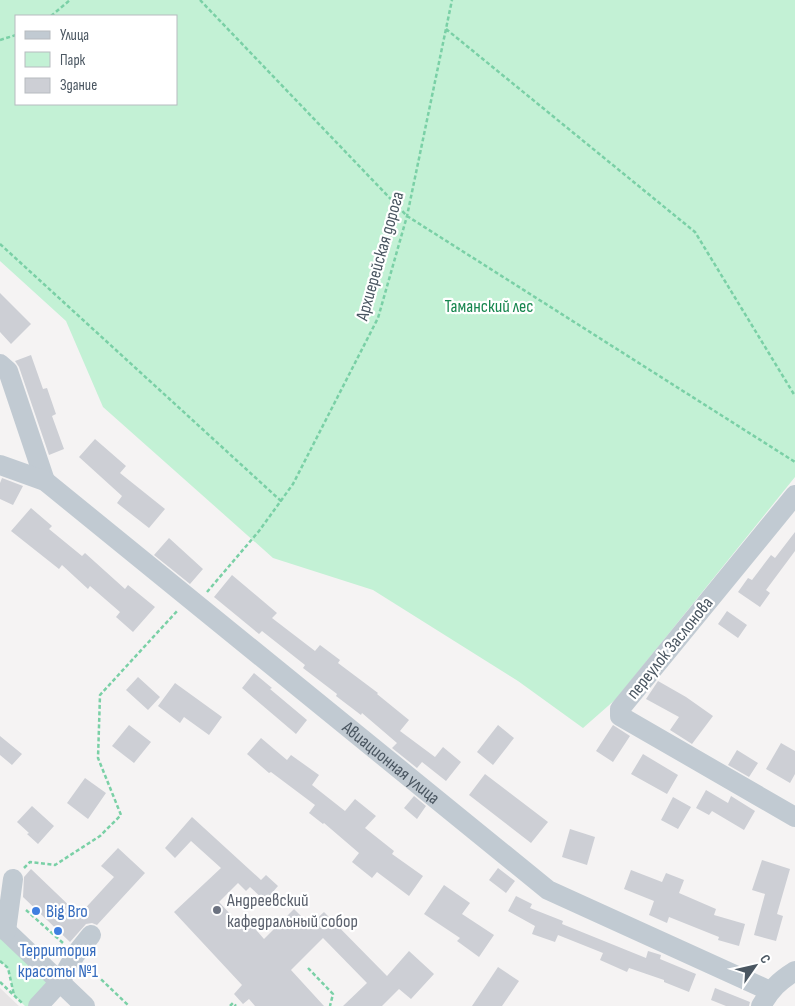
<svg xmlns="http://www.w3.org/2000/svg" width="795" height="1006" font-family="'Sofia Sans Condensed',sans-serif">
  <style>
    .education { fill: #e6e4e5 }
    .green { fill: #c3f1d5; fill-rule: evenodd }
    .building { fill: #cdcfd5 }
    .lines { fill: none; stroke-linecap: round; stroke-linejoin: round }
    .path { stroke: #7ad0a6; stroke-width: 2.5; stroke-dasharray: 4 2.5; stroke-linecap: butt }
    .minor { stroke: #c1cad2; stroke-width: 20 }
    .worship-dot { fill: #6b7280; stroke: #fff; stroke-width: 2 }
    .shop-dot { fill: #3f7fe0; stroke: #fff; stroke-width: 2 }
    .labels { text-anchor: middle; dominant-baseline: central; stroke-width: 4.5; stroke-linejoin: round; paint-order: stroke }
    .street-label { font-size: 18px; fill: #4a5661; stroke: #fff }
    .park-label { font-size: 18px; fill: #17864f; stroke: #fff }
    .worship-label { font-size: 18px; fill: #5b616d; stroke: #fff; text-anchor: start }
    .shop-label { font-size: 18px; fill: #366cbe; stroke: #fff; text-anchor: start }
  </style>
  <rect width="100%" height="100%" fill="#f5f3f3"/>
  <path class="education" d="M0,988L19,1006H0Z"/>
  <path class="green" d="M0,0H795V477L616,699L583,728L518,681L373,590L273,558L103,407L66,321L0,261ZM16,16H176V104H16Z
    M0,932L57,985L37,1006H25L14,995L8,968L0,961Z"/>
  <path class="building" d="M0,293L31,324L11,344L0,332Z
    M31,355L43,389L47,388L56,414L52,416L64,449L49,455L19,367L15,361Z
    M95,439L126,466L120,473L165,509L149,528L117,503L122,496L79,457Z
    M2,478L23,486L13,505L0,499V483Z
    M31,508L52,526L49,529L82,556L85,553L125,589L128,585L155,607L133,632L116,617L120,612L90,586L88,589L62,565L59,569L11,531Z
    M795,532V551L766,590L770,593L760,607L738,592L748,578L752,580L771,555L775,558Z
    M169,538L203,569L190,584L154,555Z
    M232,575L277,613L272,618L315,651L320,645L340,660L338,663L378,693L377,694L409,720L400,731L435,757L443,747L461,762L446,781L422,762L417,768L392,748L397,743L362,713L361,715L336,696L337,694L303,668L305,665L262,631L259,634L214,597Z
    M727,611L747,625L738,638L718,624Z
    M254,673L272,688L270,689L307,720L296,734L242,688Z
    M138,677L160,697L148,710L126,690Z
    M658,681L686,697L713,716L692,744L670,730L679,717L646,699Z
    M175,683L222,717L209,735L184,717L180,723L158,706Z
    M129,725L151,742L134,763L112,746Z
    M498,725L514,738L493,765L477,752Z
    M613,725L630,736L613,762L596,751Z
    M0,736L22,754L12,765L0,755Z
    M261,738L287,760L291,755L319,775L312,785L345,811L355,799L376,816L365,828L394,851L392,854L423,876L409,896L377,872L372,878L352,862L359,853L324,823L323,824L309,813L315,805L271,772L269,773L247,754Z
    M781,743L795,751V774L790,783L766,769Z
    M737,750L758,763L749,777L728,765Z
    M643,754L678,775L667,794L631,774Z
    M485,774L548,822L531,843L469,795Z
    M85,778L106,793L88,819L67,803Z
    M706,790L728,803L731,796L755,811L744,830L712,811L709,815L696,808Z
    M414,796L426,806L417,819L404,808Z
    M673,797L691,807L678,829L661,820Z
    M32,806L54,826L38,844L27,834L29,833L17,822Z
    M192,817L261,880L266,875L278,886L265,901L250,887L246,891L238,883L219,902L245,930L251,924L264,939L294,909L310,925L324,912L387,976L409,951L434,974L411,999L399,989L382,1006H343L367,983L323,938L291,970L324,1006H255L249,999L243,1004L234,994L242,985L174,912L221,868L191,841L175,858L165,848Z
    M570,829L595,837L587,865L562,857Z
    M118,848L145,873L97,925L92,923L86,924L70,942L23,897L24,877L31,869L79,915L114,877L101,866Z
    M762,860L790,869L777,914L783,916L776,941L754,935L765,894L752,890Z
    M498,868L515,881L506,893L489,880Z
    M631,870L662,882L666,873L684,880L679,893L716,909L714,915L745,924L739,946L718,940L719,937L669,917L667,923L649,915L654,901L624,889Z
    M444,885L470,903L462,914L494,935L479,957L457,941L460,938L424,914Z
    M516,896L532,904L530,908L563,921L562,924L646,958L648,951L661,955L660,959L696,974L689,992L664,982V980L629,968L627,972L600,960L603,953L558,935L555,942L532,934L535,926L508,911Z
    M498,967L519,981L502,1006H472Z
    M715,988L750,1002L749,1006H726L711,1000Z"/>
  <g class="lines">
    <path class="path" d="M200,0L407,216L795,462
      M51,16L70,0
      M446,29L695,232L795,396
      M0,40L16,35
      M0,244L281,501
      M207,592L259,531L293,484L378,318L407,216L452,0
      M24,868L30,862L55,865L100,836L121,815L98,758L100,695L178,610
      M26,910L63,943
      M0,961L8,968L14,995
      M87,966L129,1006
      M308,968L333,994L330,1006
      M0,982L22,1003
      M230,1006L233,1003L236,1006"/>
    <g class="minor">
      <path d="M0,364L8,371L45,481"/>
      <path id="s1" d="M0,465L45,481L548,890L770,991"/>
      <path d="M795,495L620,709V716L795,817"/>
      <path d="M0,925L85,1006"/>
      <path d="M6,931L13,879"/>
      <path d="M38,1006L60,982L75,955L91,935"/>
      <path d="M761,1006C771,989 779,981 795,971"/>
    </g>
  </g>
  <circle class="worship-dot" cx="217" cy="910" r="5"/>
  <g class="shop-dot">
    <circle cx="36" cy="911" r="5"/>
    <circle cx="58" cy="931" r="5"/>
  </g>
  <g class="labels">
    <g class="street-label">
      <text transform="translate(380 256) rotate(-74)">Архиерейская дорога</text>
      <text transform="translate(670 648) rotate(-51)">переулок Заслонова</text>
      <text stroke="none"><textPath href="#s1" startOffset="494">Авиационная улица</textPath></text>
    </g>
    <g class="park-label">
      <text x="489" y="306">Таманский лес</text>
    </g>
    <g class="worship-label">
      <text x="227" y="900">Андреевский<tspan x="227" dy="21">кафедральный собор</tspan></text>
    </g>
    <g class="shop-label">
      <text x="46" y="911">Big Bro</text>
      <text x="58" y="950" text-anchor="middle">Территория<tspan x="58" dy="21">красоты №1</tspan></text>
    </g>
  </g>
  <rect x="15" y="15" width="162" height="90" fill="#ffffff" stroke="#b7bbc0"/>
  <rect x="25" y="31" width="25" height="8" fill="#c1cad2" stroke="#b7bbc0"/>
  <text x="60" y="40" font-size="15" fill="#4a5661">Улица</text>
  <rect x="25" y="52" width="25" height="15" fill="#c3f1d5" stroke="#b7bbc0"/>
  <text x="60" y="65" font-size="15" fill="#4a5661">Парк</text>
  <rect x="25" y="78" width="25" height="15" fill="#cdcfd5" stroke="#b7bbc0"/>
  <text x="60" y="90" font-size="15" fill="#4a5661">Здание</text>
  <g transform="translate(755 966) rotate(56)" stroke="#ffffff" stroke-width="4" paint-order="stroke">
  <path d="M0-4L9 19L0 12L-9 19Z" fill="#4a5661"/>
  <text y="-8" font-size="14" font-weight="bold" text-anchor="middle" fill="#4a5661">С</text>
  </g>
</svg>
